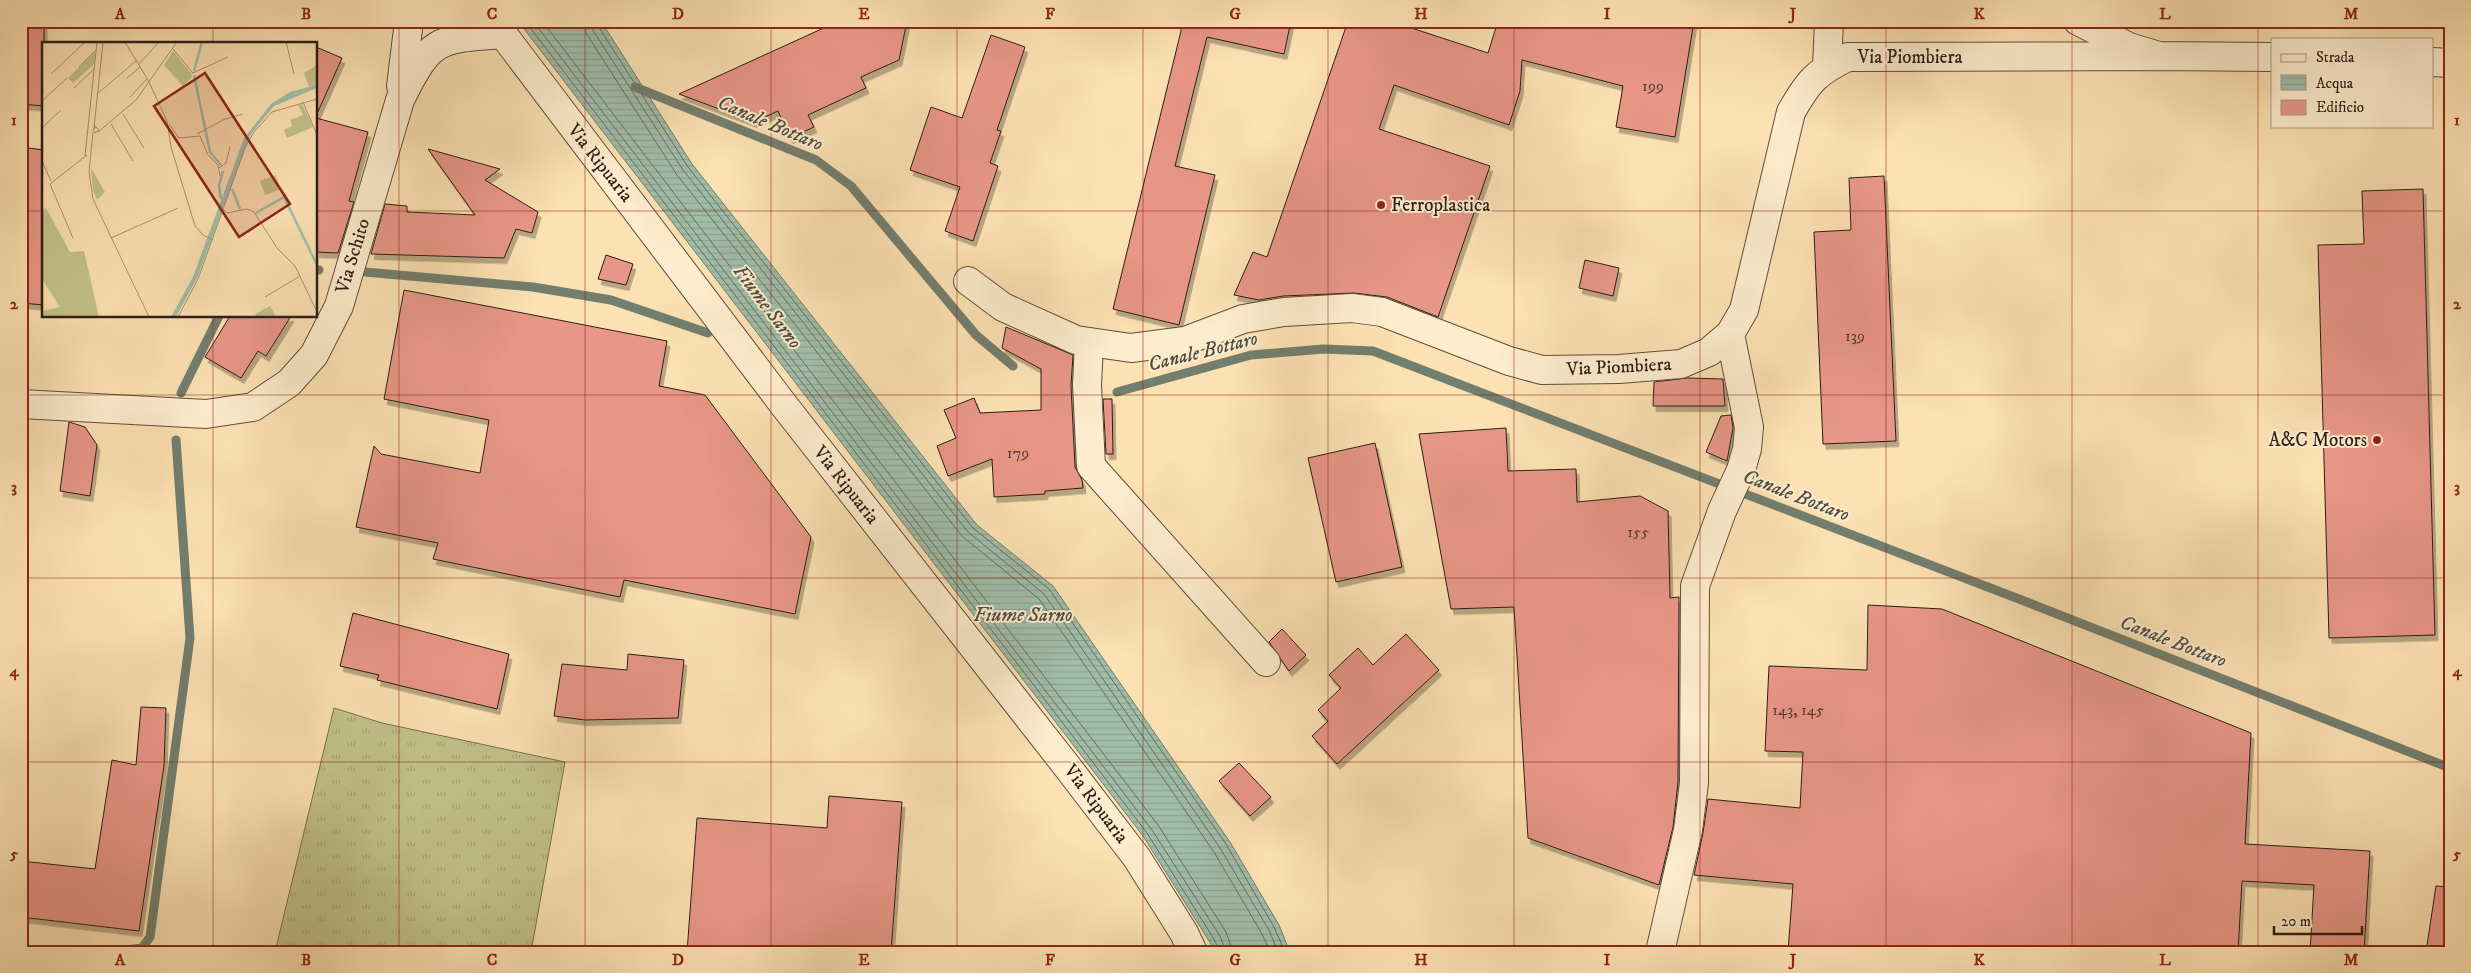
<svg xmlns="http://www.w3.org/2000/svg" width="2471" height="973" font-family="'IM FELL DW Pica',serif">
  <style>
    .grass { fill: url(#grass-tufts); stroke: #777050 }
    .water { fill: url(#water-rules); stroke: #727e6e }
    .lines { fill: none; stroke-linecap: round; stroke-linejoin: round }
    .shore { stroke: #666e60; stroke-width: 1 }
    .stream { stroke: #727e6e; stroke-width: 9 }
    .building { fill: #e89687; stroke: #2c1d15; filter: url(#shadow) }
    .minor-casing { stroke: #604e3c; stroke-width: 30 }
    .minor { stroke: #fdeccd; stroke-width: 28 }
    .grid { fill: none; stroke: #8f2418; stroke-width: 1; stroke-opacity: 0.55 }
    .poi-dot { fill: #8f2418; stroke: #fdeccd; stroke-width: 2 }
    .labels { text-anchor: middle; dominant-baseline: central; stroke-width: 4; stroke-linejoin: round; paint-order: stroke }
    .number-label { font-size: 16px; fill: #5b3b32 }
    .street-label { font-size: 19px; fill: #2c1d15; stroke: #fdeccd }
    .poi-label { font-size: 19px; fill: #2c1d15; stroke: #fdeccd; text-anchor: start }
    .water-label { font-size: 20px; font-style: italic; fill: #4f4d42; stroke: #fdeccd }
    .inset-river { fill: none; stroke: #a0beaa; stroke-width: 2.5 }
    .inset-road { fill: none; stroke: #a99373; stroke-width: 1 }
    .view { fill: #8f2418; fill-opacity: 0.15; stroke: #8f2418; stroke-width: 2.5 }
    .inset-edge { fill: none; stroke: #2c1d15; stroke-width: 2.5 }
    .neatline { fill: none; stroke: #8f2418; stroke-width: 2 }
    .grid-label { font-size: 16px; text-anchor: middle; font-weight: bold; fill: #8f2418 }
  </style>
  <defs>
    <pattern id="grass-tufts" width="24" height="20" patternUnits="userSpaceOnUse" patternTransform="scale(1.25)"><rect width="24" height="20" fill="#c2c28a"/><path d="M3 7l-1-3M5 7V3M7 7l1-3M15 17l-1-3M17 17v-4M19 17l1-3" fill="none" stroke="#a7a676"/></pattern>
    <pattern id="water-rules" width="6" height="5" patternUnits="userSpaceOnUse" patternTransform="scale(1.25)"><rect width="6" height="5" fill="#a0beaa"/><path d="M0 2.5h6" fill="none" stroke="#8aa391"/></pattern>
    <filter id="shadow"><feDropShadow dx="3" dy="5.5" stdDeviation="0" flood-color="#0004"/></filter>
  </defs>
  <rect width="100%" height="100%" fill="#fce1b2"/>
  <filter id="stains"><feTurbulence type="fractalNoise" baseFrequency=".004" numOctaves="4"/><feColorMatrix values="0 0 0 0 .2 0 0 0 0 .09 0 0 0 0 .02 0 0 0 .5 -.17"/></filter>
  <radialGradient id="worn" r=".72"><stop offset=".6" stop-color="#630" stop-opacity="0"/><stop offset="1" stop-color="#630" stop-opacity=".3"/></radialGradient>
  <path class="grass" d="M334,708L382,723L565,762L531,952H275Z"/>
  <path class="water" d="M518,21H601L692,164L977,525L1053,586L1230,842L1279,925L1290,952H1216L1143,836Z"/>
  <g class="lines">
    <path class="shore" d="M525,21L1147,833L1214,939L1220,952
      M533,21L1152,830L1220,936L1226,952
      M542,21L1158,825L1226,932L1233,952
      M583,21L586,33L677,175L962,536L1039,599L1214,852L1262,934L1270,952
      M590,21L592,29L683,170L968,532L1044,594L1220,848L1269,930L1278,952
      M597,21L598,26L688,167L973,528L1049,589L1226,844L1274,927L1285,952"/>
    <path class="stream" d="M635,87L816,160L851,186L976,335L1013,366
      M316,270H319
      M365,272L533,287L611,300L708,333
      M1117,392L1251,355L1323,349L1373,351L2019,599L2450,768
      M181,393L219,316
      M111,952L142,948L150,937L190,638L176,440"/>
  </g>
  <path class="building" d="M21,21H44V106L21,104Z
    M839,21H907L899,60L861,77L866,88L808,115L814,127L790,138L778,111L754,122L679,94Z
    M1181,21H1291L1284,54L1207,37L1175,166L1215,175L1179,325L1113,309L1181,31Z
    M1348,21H1390L1488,53L1498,21H1694L1675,137L1616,127L1623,86L1522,60L1520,91L1509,125L1394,85L1379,129L1490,166L1438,317L1387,297L1354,293L1283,296L1259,300L1234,295L1253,252L1267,257Z
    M991,35L1025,47L997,130L1001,131L990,163L998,166L973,241L945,231L960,187L910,170L931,107L962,118Z
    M316,47L342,58L316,116Z
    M316,118L368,132L349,201L354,202L338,253L316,252Z
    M21,147L44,150V305L21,303Z
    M428,149L500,169L485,180L538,212L532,233L516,229L504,258L371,254L385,204L407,206V212L475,215Z
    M1884,176L1896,441L1823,444L1814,232L1851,230L1849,178Z
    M2423,189L2435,635L2329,638L2318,245L2364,244L2362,191Z
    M606,255L633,264L626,285L598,279Z
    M1585,260L1619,268L1613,296L1579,288Z
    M404,290L667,341L659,386L705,395L811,537L795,614L624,580L620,597L433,559L438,543L356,527L374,446L381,454L480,473L489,420L384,399Z
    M230,316H291L266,356L258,351L241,378L205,357Z
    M1006,327L1073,355L1071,386L1075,467L1082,480L1083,488L1045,491V494L994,497L992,459L948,476L937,446L956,438L944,410L974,398L980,413L1041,410V369L1002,348Z
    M1687,378L1723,379L1725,406H1653L1654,382Z
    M1103,399H1112L1113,454H1106Z
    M1731,415L1733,428L1727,461L1706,452L1721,416Z
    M69,422L85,427L97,445L90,496L60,491Z
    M1506,428L1508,471L1576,469L1577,502L1640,496L1668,511L1670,598L1679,597L1678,782L1673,827L1659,885L1528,838L1514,607L1451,609L1419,434Z
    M1375,443L1402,567L1336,582L1308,458Z
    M1868,605L1942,609L2251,733L2245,844L2370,851L2364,952H2310L2314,885L2242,881L2238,952H1788L1793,884L1694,875L1703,833L1708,799L1800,808L1803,752L1765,751L1769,666L1867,670Z
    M353,613L509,654L497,709L377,680L379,675L340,666Z
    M1282,629L1306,655L1289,671L1269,642Z
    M1406,634L1439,670L1337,764L1312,736L1328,721L1318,710L1341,688L1329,675L1358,648L1373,665Z
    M628,654L684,660L678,718L585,720L554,716L562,664L627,670Z
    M141,707L166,708L164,766L139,931L21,917V861L95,869L112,760L136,765Z
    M1239,763L1271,797L1250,816L1219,781Z
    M829,796L902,802L891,952H687L697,818L827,828Z
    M2436,886L2450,887V952H2426Z"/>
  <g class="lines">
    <g class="minor-casing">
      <path id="minor" d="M493,21L783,404L1069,769L1137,858L1184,933L1193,952
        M2078,21L2129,47L2159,56L2272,57
        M2432,62L2450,63
        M1827,67L1829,21
        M401,86L409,21
        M968,281L1003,307L1076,340L1131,348L1185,341L1243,319L1284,312L1352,308L1382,312L1509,361L1542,370L1619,369L1681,364L1709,352L1730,334L1744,310L1791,112C1808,82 1816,72 1848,57L2159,56
        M1089,342L1087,385L1091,466L1266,662
        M21,404L206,414L253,407L289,383L314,355L339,306L400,100C431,37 437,39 504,34
        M1660,952L1688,830L1694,783L1695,586L1722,511L1741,470L1747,449L1749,427L1730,334"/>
    </g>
    <use href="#minor" class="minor"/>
  </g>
  <path class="grid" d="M213,21V44M399,21V952M585,21V952M771,21V952M957,21V952M1143,21V952M1328,21V952M1514,21V952M1700,21V952M1886,21V952M2072,21V952M2258,21V952M21,211H44M316,211H2450M213,316V952M21,395H2450M21,578H2450M21,762H2450"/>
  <g class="poi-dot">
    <circle cx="1381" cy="205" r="5"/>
    <circle cx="2377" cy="440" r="5"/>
  </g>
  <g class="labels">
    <g class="number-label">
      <text x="1653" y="86">199</text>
      <text x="1855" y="336">139</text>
      <text x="1018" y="453">179</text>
      <text x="1638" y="532">155</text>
      <text x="1798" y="710">143, 145</text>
    </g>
    <g class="street-label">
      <text x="1910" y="57">Via Piombiera</text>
      <text transform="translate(600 163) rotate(52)">Via Ripuaria</text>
      <text transform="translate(353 256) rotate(-73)">Via Schito</text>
      <text transform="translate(1619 367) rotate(-3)">Via Piombiera</text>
      <text transform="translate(846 485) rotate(52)">Via Ripuaria</text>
      <text transform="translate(1096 804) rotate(53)">Via Ripuaria</text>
    </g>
    <g class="poi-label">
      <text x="1391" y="205">Ferroplastica</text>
      <text x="2367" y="440" text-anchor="end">A&amp;C Motors</text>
    </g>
    <g class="water-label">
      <text transform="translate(770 124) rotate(23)">Canale Bottaro</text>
      <text transform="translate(767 307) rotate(53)">Fiume Sarno</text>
      <text transform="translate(1203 352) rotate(-14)">Canale Bottaro</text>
      <text transform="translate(1796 496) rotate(21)">Canale Bottaro</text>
      <text x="1023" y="615">Fiume Sarno</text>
      <text transform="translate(2173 642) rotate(21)">Canale Bottaro</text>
    </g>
  </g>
  <g transform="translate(42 42)">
    <rect width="275" height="275" fill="#fce1b2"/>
    <path d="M54,9L53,21L31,41L26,36ZM131,9L149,31L150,35L141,44L122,23ZM275,23V43L267,45L262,31ZM260,62L271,85L245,96L242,88L250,84L248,78L261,73L256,63ZM49,126L63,150L55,158L51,148ZM233,133L239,147L223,153L218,139ZM4,166L28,210L42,209L57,275H0V269L18,265L0,237V169ZM228,264L234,275H215L213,272Z" fill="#c2c28a"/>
    <path d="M275,43V46L232,64L209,92L155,236L134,275H129L151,235L202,96L229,62L248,50Z" fill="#a0beaa"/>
    <path class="inset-river" d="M152,29L160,0M152,33L168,110L179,123M190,147L198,167M179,157L177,144L181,129M214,171L242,155L275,223"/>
    <path class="inset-road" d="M83,0L106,38L125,79L129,105L153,184L161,193L171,198M244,0L252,32M131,7L151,31L186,15M97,22L117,0M37,25L54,8M9,32L43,0M85,36L98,25M32,46L53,26M55,52L95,18M88,55L105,37M0,59L25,36M261,60L275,93M81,72L102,106M69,82L91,119M127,82L137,96L158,94L166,113L176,123L178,134M52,83L57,88L53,91L51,87L55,85M0,86L19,68M52,86L61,0M51,90L47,130L51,157L107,275M56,90L94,58L135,0M155,92L183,77L201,72M43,114L55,0M0,119L9,139M177,126L184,121L188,105M181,167L185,171L205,167L212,170L235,206L253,224L275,270M31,196L8,142L45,113M69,196L136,166M223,255L258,234M136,275L156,237L203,106L212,90L230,70L275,57"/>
    <path class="view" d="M163,31L248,162L197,195L112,64Z"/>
    <rect width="275" height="275" class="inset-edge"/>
  </g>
  <rect width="2471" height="973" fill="none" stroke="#fce1b2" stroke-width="55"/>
  <rect x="2271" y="38" width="162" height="90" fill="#fdeccd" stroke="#a99983"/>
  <rect x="2281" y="54" width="25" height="8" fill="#fdeccd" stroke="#a99983"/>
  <text x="2316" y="62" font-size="15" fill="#2c1d15">Strada</text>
  <rect x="2281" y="75" width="25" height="15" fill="url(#water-rules)" stroke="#a99983"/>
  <text x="2316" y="88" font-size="15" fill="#2c1d15">Acqua</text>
  <rect x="2281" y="100" width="25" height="15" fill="#e89687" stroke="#a99983"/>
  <text x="2316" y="112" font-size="15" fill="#2c1d15">Edificio</text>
  <path d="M2274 926v8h88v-8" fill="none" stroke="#2c1d15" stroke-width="2.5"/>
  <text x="2281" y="926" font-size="15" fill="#2c1d15" stroke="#fdeccd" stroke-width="4" paint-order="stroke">20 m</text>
  <rect x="28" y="28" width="2416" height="918" class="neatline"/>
  <g class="grid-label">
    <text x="120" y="19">A</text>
    <text x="306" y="19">B</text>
    <text x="492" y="19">C</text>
    <text x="678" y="19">D</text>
    <text x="864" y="19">E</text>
    <text x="1050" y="19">F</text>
    <text x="1235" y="19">G</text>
    <text x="1421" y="19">H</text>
    <text x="1607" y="19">I</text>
    <text x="1793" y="19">J</text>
    <text x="1979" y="19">K</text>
    <text x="2165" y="19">L</text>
    <text x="2351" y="19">M</text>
    <text x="14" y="125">1</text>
    <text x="2457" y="125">1</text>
    <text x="14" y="309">2</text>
    <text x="2457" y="309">2</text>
    <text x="14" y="492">3</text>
    <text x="2457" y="492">3</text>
    <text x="14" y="676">4</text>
    <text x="2457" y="676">4</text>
    <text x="14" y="859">5</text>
    <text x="2457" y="859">5</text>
    <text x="120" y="965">A</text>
    <text x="306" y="965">B</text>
    <text x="492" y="965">C</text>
    <text x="678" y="965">D</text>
    <text x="864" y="965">E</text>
    <text x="1050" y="965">F</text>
    <text x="1235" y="965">G</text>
    <text x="1421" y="965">H</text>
    <text x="1607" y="965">I</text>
    <text x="1793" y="965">J</text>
    <text x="1979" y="965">K</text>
    <text x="2165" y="965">L</text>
    <text x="2351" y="965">M</text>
  </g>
  <rect width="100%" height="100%" filter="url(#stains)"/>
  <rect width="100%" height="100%" fill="url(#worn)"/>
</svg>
